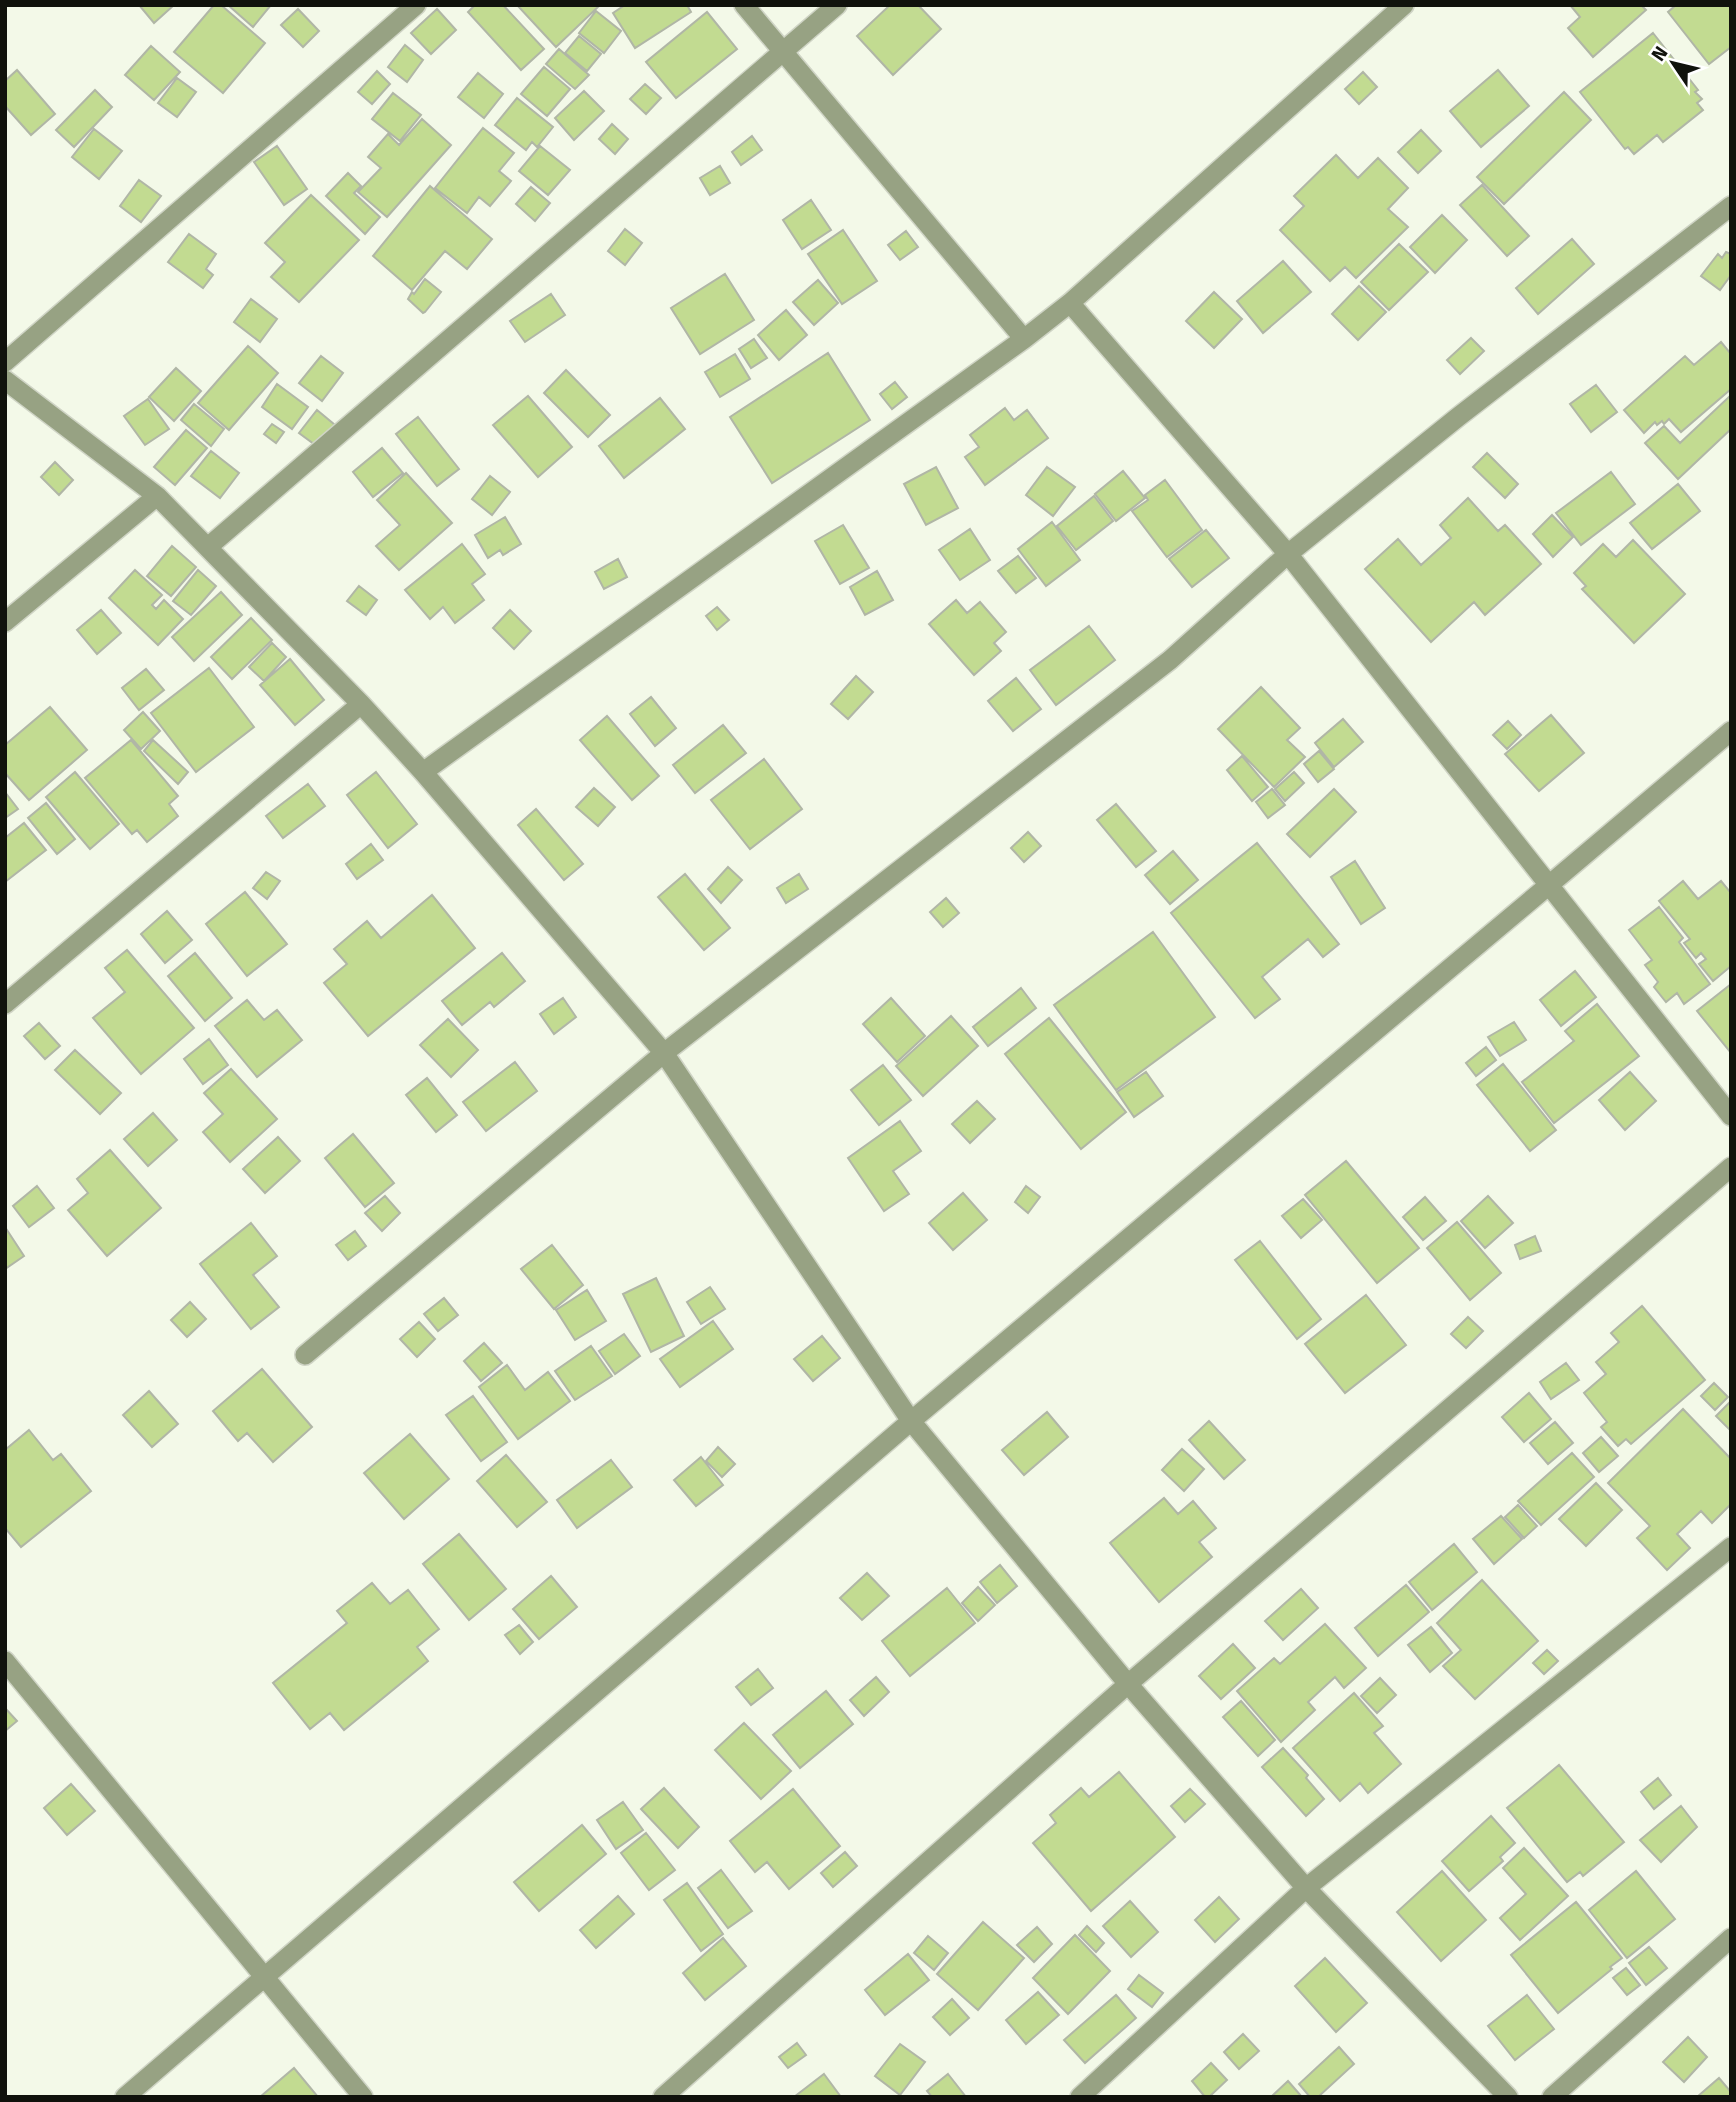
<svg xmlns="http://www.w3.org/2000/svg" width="1736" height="2102" font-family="'Fira Sans',sans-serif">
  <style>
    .building { fill: #c2db91; stroke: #b0b6a6; stroke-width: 2 }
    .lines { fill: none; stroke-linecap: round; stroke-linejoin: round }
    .minor-casing { stroke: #cfd4c5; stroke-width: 22 }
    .minor { stroke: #97a283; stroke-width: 19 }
  </style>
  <rect width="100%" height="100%" fill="#f3f9e8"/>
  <path class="building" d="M139,5H174L154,23Z
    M214,5H221L265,43L223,93L174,52Z
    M228,5H271L253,27Z
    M475,5H503L544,49L521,70L468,12Z
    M517,5H600L556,47Z
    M625,5H687L691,12L635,48L613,13Z
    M890,5H918L941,29L893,75L857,36Z
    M1570,5H1641L1646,10L1593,57L1568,28L1580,17Z
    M1676,5H1728L1731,9V47L1709,64L1668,12Z
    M298,9L319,31L303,47L281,25Z
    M437,9L456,30L431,54L411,33Z
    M596,11L621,31L604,53L579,33Z
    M707,12L737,49L676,98L646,62Z
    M1653,33L1698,90L1695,92L1702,99L1697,103L1703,110L1663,142L1657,135L1634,154L1628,147L1625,149L1580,92Z
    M579,36L601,54L587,71L565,53Z
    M405,45L423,60L407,82L388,67Z
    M151,46L180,72L154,100L125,75Z
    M559,49L589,75L575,89L546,64Z
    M544,67L570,89L547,116L521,94Z
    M17,70L55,114L31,135L5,106V81Z
    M1498,70L1529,106L1481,147L1450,111Z
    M377,71L390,84L372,104L358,92Z
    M1363,72L1377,87L1359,104L1345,89Z
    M478,73L503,94L484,118L458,97Z
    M177,78L196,92L177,117L158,103Z
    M645,84L661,98L646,114L630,99Z
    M95,90L112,107L74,147L56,130Z
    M584,91L604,111L574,140L555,118Z
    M1564,92L1591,120L1504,204L1477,177Z
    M393,93L421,115L400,141L372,119Z
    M517,98L553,127L537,147L532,142L526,150L495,125Z
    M422,119L451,145L387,217L358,192L381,168L368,157L388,134L399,145Z
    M612,124L628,139L615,154L599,139Z
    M483,128L514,153L499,171L511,181L490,206L479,197L467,213L435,188Z
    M94,129L122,151L99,179L72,157Z
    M1421,130L1441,151L1418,173L1398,152Z
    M752,136L762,150L741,165L732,152Z
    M277,146L307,189L284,205L254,162Z
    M540,146L570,170L548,195L519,171Z
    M1336,155L1358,178L1378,158L1408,188L1388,209L1408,227L1356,278L1345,267L1330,281L1280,230L1304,206L1294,196Z
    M720,166L730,183L710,195L700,178Z
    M348,173L361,186L354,193L380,217L365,234L326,196Z
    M139,180L161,196L141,222L120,206Z
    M1482,185L1529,236L1507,256L1460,205Z
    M430,186L492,239L467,269L445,251L412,290L373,256Z
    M531,187L550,203L535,221L516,204Z
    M311,195L359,240L299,302L271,277L285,262L265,243Z
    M811,200L831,230L802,249L783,220Z
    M1442,215L1467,240L1435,273L1410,247Z
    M625,229L642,243L625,265L608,251Z
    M843,230L877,281L842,304L808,254Z
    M906,231L918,247L900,260L888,245Z
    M189,234L216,254L206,269L213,275L203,288L168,262Z
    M1572,239L1594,264L1538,314L1516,288Z
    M1399,244L1428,272L1389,310L1361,282Z
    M1726,252L1731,254V275L1720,290L1701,276L1718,254L1722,258Z
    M1283,261L1311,292L1263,333L1237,301Z
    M725,274L754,320L700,354L671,308Z
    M425,279L441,292L425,312L423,313L408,299L412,292L414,294Z
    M818,280L838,303L814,325L793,302Z
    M1359,286L1386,312L1358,340L1332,314Z
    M1214,292L1242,319L1214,348L1186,321Z
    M551,294L565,315L525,342L510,321Z
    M251,299L277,319L260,342L234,322Z
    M786,310L807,335L779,360L758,335Z
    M1471,338L1484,351L1460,374L1447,360Z
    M754,339L767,358L751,368L739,349Z
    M1721,342L1731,354V389L1681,432L1669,419L1664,424L1662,421L1657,425L1655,422L1644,433L1624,410L1685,356L1694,365Z
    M248,346L278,373L229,430L198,403Z
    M828,353L870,420L772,483L730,417Z
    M735,354L750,379L720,397L705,372Z
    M321,356L343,373L322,401L299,383Z
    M176,368L201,391L174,421L149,397Z
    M566,370L610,415L588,437L544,393Z
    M895,382L907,397L892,409L880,394Z
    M277,384L308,407L292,429L262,407Z
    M1596,385L1617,412L1591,432L1570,404Z
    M1731,395V429L1678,479L1645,443L1664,426L1680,443Z
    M528,396L572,447L538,477L493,425Z
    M660,398L685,429L624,478L599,446Z
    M148,399L169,429L145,445L124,416Z
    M194,404L224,429L211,446L181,420Z
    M1005,408L1014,420L1027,410L1048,438L985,485L965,457L979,447L970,435Z
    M317,410L335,425L318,447L299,433Z
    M418,417L459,469L437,486L396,434Z
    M272,424L284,432L276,443L264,434Z
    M186,430L207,448L175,485L154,467Z
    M382,448L403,473L373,497L353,472Z
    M211,451L239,473L220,498L191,476Z
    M1487,453L1518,484L1505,498L1473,467Z
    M55,462L73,480L59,495L41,477Z
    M936,467L958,508L926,525L904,484Z
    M1047,467L1075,487L1053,516L1026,495Z
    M1123,471L1145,498L1116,521L1095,494Z
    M1611,472L1635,504L1581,545L1556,513Z
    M406,473L452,523L399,570L376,546L400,525L377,500Z
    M490,476L510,492L492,515L472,499Z
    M1165,480L1202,530L1167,557L1132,511L1148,500L1145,495Z
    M1678,484L1700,511L1652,549L1630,523Z
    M1094,496L1113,521L1076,550L1057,526Z
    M1468,498L1498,531L1505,525L1541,564L1485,615L1474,602L1431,642L1365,569L1398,539L1421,565L1451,538L1440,525Z
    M1552,515L1573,537L1553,557L1533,534Z
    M505,517L521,544L503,555L500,550L488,558L475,535Z
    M1052,522L1080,560L1046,586L1018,549Z
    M843,525L869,568L840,584L815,541Z
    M970,529L990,560L960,580L939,550Z
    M1206,530L1229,558L1192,587L1169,559Z
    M1633,540L1685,594L1634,643L1582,589L1586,586L1574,573L1603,544L1616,557Z
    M462,544L485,574L472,584L484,600L455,623L443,607L430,619L405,590Z
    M172,546L196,567L171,596L147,576Z
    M1018,556L1036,578L1016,593L998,571Z
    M618,559L627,577L604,589L595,572Z
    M135,570L162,595L152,605L156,609L164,600L183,619L158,645L109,598Z
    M198,570L216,586L191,615L173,601Z
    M877,571L893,600L865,615L850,587Z
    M359,586L377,600L366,615L347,601Z
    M221,592L242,615L194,661L172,637Z
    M956,600L967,613L980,602L1006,632L994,643L1001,651L974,675L929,624Z
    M717,607L729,620L717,630L706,616Z
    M101,610L121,633L97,654L77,630Z
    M510,610L531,631L514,649L493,628Z
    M251,618L272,640L232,679L211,657Z
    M1089,626L1115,660L1056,705L1030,670Z
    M272,643L286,657L264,681L249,667Z
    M290,659L324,700L295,725L260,685Z
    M209,668L254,727L196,772L151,713Z
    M146,669L164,690L139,710L122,688Z
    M856,676L873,692L848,719L831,704Z
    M1016,678L1041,709L1013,731L988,701Z
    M1261,687L1300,728L1287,740L1305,757L1274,787L1218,729Z
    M651,697L676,728L655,746L630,714Z
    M50,707L87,750L29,800L5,773V745Z
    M143,712L160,731L141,749L124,730Z
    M1551,715L1584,753L1539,791L1505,754Z
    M607,716L659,776L632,800L580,740Z
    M1343,719L1363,742L1334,767L1315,743Z
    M1508,721L1521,735L1507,749L1493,735Z
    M723,725L746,753L695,793L673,765Z
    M131,740L178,796L169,804L178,816L147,842L137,830L132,834L85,778Z
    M153,740L188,772L178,784L144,751Z
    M1319,751L1334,769L1318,782L1304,764Z
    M1242,756L1268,787L1252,801L1227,770Z
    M764,759L802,809L750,849L711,800Z
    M75,772L119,824L90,849L46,797Z
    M376,772L417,824L388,848L347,795Z
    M1294,772L1304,783L1285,801L1275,789Z
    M308,784L325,806L283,838L266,816Z
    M594,788L615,807L598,826L576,807Z
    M1272,789L1285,805L1268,818L1256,802Z
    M1334,789L1356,812L1310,857L1287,834Z
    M5,792L18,809L5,818Z
    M46,803L75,839L57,854L28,818Z
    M1116,804L1156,851L1136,867L1097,820Z
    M536,809L583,864L564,880L518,825Z
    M24,823L46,850L5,882V838Z
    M1028,832L1041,846L1024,862L1011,848Z
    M1257,843L1339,944L1323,957L1308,939L1262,977L1280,999L1255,1018L1171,913Z
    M371,844L383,860L357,879L346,864Z
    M1173,851L1198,880L1170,904L1145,875Z
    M1355,861L1385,908L1361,924L1331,877Z
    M728,867L742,880L721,903L708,889Z
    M266,872L280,881L267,899L253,888Z
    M685,874L730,928L704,950L658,897Z
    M799,874L808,889L786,903L777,888Z
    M1683,881L1698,899L1721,881L1731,893V966L1713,981L1699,964L1706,959L1701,953L1696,958L1684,943L1690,939L1659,901Z
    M245,892L287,944L247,976L206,924Z
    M432,895L475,948L368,1036L324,983L347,964L334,949L367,921L381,938Z
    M946,898L959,913L943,927L930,912Z
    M1659,907L1683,938L1679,942L1710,984L1684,1004L1677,993L1666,1002L1654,987L1658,982L1645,965L1652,960L1629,930Z
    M167,911L192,940L165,963L141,934Z
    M1153,932L1215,1017L1116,1090L1054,1005Z
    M127,950L194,1028L141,1074L93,1018L125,992L105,968Z
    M195,953L232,998L205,1021L168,976Z
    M502,953L525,981L494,1007L490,1002L462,1025L442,1001Z
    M1575,971L1596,997L1561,1026L1540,1000Z
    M1731,984V1053L1697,1011Z
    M1021,988L1036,1008L988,1046L973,1027Z
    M563,998L576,1017L554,1034L540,1014Z
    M891,998L925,1036L897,1062L863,1024Z
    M247,1000L264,1020L277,1010L302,1040L257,1077L215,1026Z
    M1597,1004L1639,1056L1554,1123L1522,1082L1574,1041L1565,1031Z
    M951,1016L978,1046L923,1096L896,1066Z
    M1049,1018L1126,1112L1081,1149L1005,1054Z
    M448,1019L478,1050L451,1077L420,1045Z
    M1514,1022L1526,1040L1500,1056L1488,1037Z
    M39,1023L60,1046L45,1059L24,1036Z
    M209,1039L228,1065L203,1084L184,1059Z
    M1486,1047L1496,1060L1476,1076L1466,1063Z
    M75,1050L121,1093L100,1114L55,1070Z
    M515,1062L537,1091L486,1131L463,1102Z
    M1503,1064L1556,1130L1530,1151L1477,1085Z
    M883,1065L911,1100L879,1125L851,1090Z
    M231,1069L277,1119L230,1162L203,1132L223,1114L204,1093Z
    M1146,1072L1163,1096L1134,1117L1117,1092Z
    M1630,1072L1656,1101L1625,1130L1599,1100Z
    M427,1078L457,1115L436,1132L406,1095Z
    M977,1101L995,1119L970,1143L952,1124Z
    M153,1113L177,1140L148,1166L124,1139Z
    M900,1121L921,1151L893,1171L909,1194L884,1211L848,1158Z
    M353,1134L394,1183L365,1207L325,1158Z
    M278,1137L300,1161L265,1193L243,1169Z
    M110,1150L161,1208L107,1256L68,1210L88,1193L77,1179Z
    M1346,1161L1419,1248L1377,1283L1305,1195Z
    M37,1186L54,1208L29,1227L13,1206Z
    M1026,1186L1040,1197L1028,1213L1015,1202Z
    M963,1193L987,1220L953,1250L929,1223Z
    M385,1196L400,1213L382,1231L365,1213Z
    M1488,1196L1513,1223L1485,1248L1461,1221Z
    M1425,1197L1446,1221L1423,1240L1403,1217Z
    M1303,1199L1322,1220L1301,1238L1282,1216Z
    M1457,1222L1501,1273L1470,1300L1427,1248Z
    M251,1223L277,1256L253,1275L279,1307L251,1329L200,1264Z
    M5,1227L24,1256L5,1269Z
    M355,1231L366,1246L348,1260L336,1245Z
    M1535,1236L1541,1251L1520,1259L1515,1245Z
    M1260,1241L1321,1319L1297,1339L1235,1260Z
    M552,1245L583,1285L554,1309L521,1269Z
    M656,1278L684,1336L651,1352L623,1294Z
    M710,1287L725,1309L701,1324L687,1302Z
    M587,1290L606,1321L575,1340L556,1310Z
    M1366,1295L1406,1345L1345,1393L1305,1344Z
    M444,1298L458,1315L438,1331L424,1314Z
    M190,1302L206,1319L187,1337L171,1320Z
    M1642,1306L1705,1380L1631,1444L1626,1439L1618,1446L1601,1427L1607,1422L1584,1393L1606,1374L1596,1362L1619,1342L1611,1333Z
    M1468,1317L1483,1331L1466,1348L1451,1334Z
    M713,1321L733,1349L680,1387L660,1359Z
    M419,1322L435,1339L417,1357L400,1339Z
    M624,1334L640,1356L615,1374L599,1351Z
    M822,1336L840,1358L813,1381L794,1359Z
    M484,1343L502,1363L481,1381L464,1361Z
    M591,1346L612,1376L575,1400L555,1371Z
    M1566,1363L1579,1380L1551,1399L1540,1382Z
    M507,1365L525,1390L548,1372L570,1401L518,1439L479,1387Z
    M262,1369L312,1427L273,1462L247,1433L238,1441L213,1411Z
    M1714,1383L1728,1397L1715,1410L1701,1396Z
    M149,1391L178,1424L152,1447L123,1415Z
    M1529,1393L1551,1419L1524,1442L1502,1417Z
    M473,1396L507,1442L481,1461L446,1415Z
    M1729,1403L1731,1405L1730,1430L1716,1416Z
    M1683,1409L1731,1459V1504L1712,1523L1701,1511L1677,1534L1690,1548L1667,1570L1637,1538L1650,1526L1608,1483Z
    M1047,1412L1068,1437L1024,1475L1002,1450Z
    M1209,1421L1245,1460L1224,1479L1189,1440Z
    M1555,1422L1573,1443L1548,1464L1530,1443Z
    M29,1430L53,1460L61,1454L91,1491L21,1547L5,1528V1450Z
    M410,1434L449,1479L404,1519L364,1473Z
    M1601,1437L1618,1456L1599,1472L1583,1453Z
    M718,1447L735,1464L722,1477L706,1461Z
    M1182,1449L1204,1469L1184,1491L1162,1470Z
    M1572,1453L1594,1477L1541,1525L1518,1501Z
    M506,1455L547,1502L517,1527L477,1481Z
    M701,1457L723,1485L696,1506L674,1480Z
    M611,1460L632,1487L577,1528L557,1500Z
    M1596,1483L1622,1510L1586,1546L1559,1519Z
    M1164,1498L1178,1514L1193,1501L1216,1528L1199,1542L1212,1557L1159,1602L1110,1543Z
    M1518,1505L1537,1526L1524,1538L1505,1517Z
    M1501,1516L1522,1539L1494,1564L1473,1539Z
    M459,1534L506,1589L469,1620L423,1564Z
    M1454,1544L1477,1572L1432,1610L1409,1582Z
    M1000,1565L1017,1586L997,1603L980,1582Z
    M867,1573L889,1596L862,1620L840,1598Z
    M551,1576L577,1607L539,1639L513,1609Z
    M1482,1580L1538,1641L1475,1699L1443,1666L1461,1650L1437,1623Z
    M372,1583L390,1604L408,1590L439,1629L417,1647L428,1661L344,1730L330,1713L310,1729L273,1683L347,1623L337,1611Z
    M1406,1585L1429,1612L1378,1656L1355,1628Z
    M978,1587L995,1605L978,1621L962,1603Z
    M947,1588L975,1623L910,1676L882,1641Z
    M1301,1589L1318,1608L1283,1640L1265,1621Z
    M1325,1624L1366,1668L1344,1688L1335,1677L1308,1702L1315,1710L1281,1742L1237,1691L1274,1658L1280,1664Z
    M519,1625L533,1642L520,1654L505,1635Z
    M1431,1627L1452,1653L1430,1672L1408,1645Z
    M1233,1644L1255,1668L1221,1699L1199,1676Z
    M1547,1650L1558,1661L1544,1674L1533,1663Z
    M758,1669L773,1688L751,1705L736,1687Z
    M876,1677L889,1692L864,1716L850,1700Z
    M1380,1678L1396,1695L1377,1713L1361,1696Z
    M826,1691L853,1724L800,1768L773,1735Z
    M1354,1693L1383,1726L1374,1733L1401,1764L1368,1793L1360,1783L1340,1801L1293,1748Z
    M1241,1701L1275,1740L1258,1756L1223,1717Z
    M5,1708L17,1721L5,1731Z
    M744,1723L791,1771L761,1799L715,1750Z
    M1283,1748L1308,1775L1306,1778L1324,1799L1306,1816L1262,1767Z
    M1559,1765L1624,1842L1583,1876L1580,1872L1567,1882L1507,1808Z
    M1119,1772L1175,1837L1091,1911L1033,1843L1056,1823L1050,1815L1081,1788L1089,1797Z
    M1658,1778L1671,1795L1654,1809L1641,1792Z
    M71,1784L95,1811L67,1835L44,1808Z
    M664,1788L699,1827L678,1848L641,1809Z
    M793,1789L840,1846L789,1889L767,1862L755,1872L730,1841Z
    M1190,1789L1205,1804L1185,1822L1171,1806Z
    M623,1802L643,1830L616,1849L597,1820Z
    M1681,1806L1697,1827L1661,1862L1640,1840Z
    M1491,1816L1515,1843L1500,1857L1503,1861L1469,1891L1442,1861Z
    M582,1825L606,1854L539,1911L514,1882Z
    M646,1833L675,1870L649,1890L621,1853Z
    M1524,1848L1568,1896L1520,1940L1500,1918L1526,1894L1503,1868Z
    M845,1852L857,1866L833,1887L821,1873Z
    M721,1870L752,1911L728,1928L698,1888Z
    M1442,1871L1486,1920L1441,1961L1397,1912Z
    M1636,1871L1675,1919L1627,1958L1589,1910Z
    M687,1883L723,1934L701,1951L664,1900Z
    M618,1896L634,1914L596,1948L580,1930Z
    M1219,1897L1239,1919L1215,1942L1195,1920Z
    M1130,1901L1158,1932L1131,1957L1103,1926Z
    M1576,1902L1622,1958L1610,1967L1612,1969L1558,2013L1511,1955Z
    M983,1922L1024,1958L978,2010L937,1974Z
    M1087,1926L1104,1943L1096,1952L1079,1935Z
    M1037,1927L1052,1944L1034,1962L1017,1945Z
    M1075,1935L1110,1971L1068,2014L1033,1978Z
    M928,1936L948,1953L934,1970L914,1953Z
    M723,1938L746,1966L705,2000L683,1973Z
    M1649,1947L1667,1968L1646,1985L1629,1963Z
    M908,1954L929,1980L885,2015L865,1990Z
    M1325,1958L1367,2003L1336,2032L1295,1986Z
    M1626,1968L1640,1985L1627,1995L1613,1978Z
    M1139,1975L1163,1993L1152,2007L1128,1989Z
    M1038,1992L1059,2015L1026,2044L1006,2020Z
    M1116,1995L1136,2018L1085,2063L1064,2040Z
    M1527,1995L1554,2029L1515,2060L1488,2026Z
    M952,1999L969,2018L950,2035L933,2017Z
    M1243,2034L1259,2051L1239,2069L1224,2052Z
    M1688,2037L1707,2057L1684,2082L1663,2062Z
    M797,2043L806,2055L788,2068L779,2057Z
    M900,2044L925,2062L900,2095L875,2076Z
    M1339,2047L1354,2064L1318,2097H1310L1299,2084Z
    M1211,2063L1227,2080L1209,2097H1205L1192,2081Z
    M294,2068L318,2097H260Z
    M824,2074L841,2097H794Z
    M948,2074L966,2097H932L927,2091Z
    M1719,2078L1731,2092V2097H1697Z
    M1288,2081L1302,2097H1271Z"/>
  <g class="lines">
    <g class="minor-casing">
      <path id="minor" d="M744,5L1024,339
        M1070,303L1288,554L1731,1116
        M5,362L416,5
        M5,380L157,496L361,704L423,772L664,1053L911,1421L1128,1684L1306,1888L1508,2097
        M208,547L837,5
        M5,622L157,496
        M423,772L1024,339L1070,303L1404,5
        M5,1004L361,704
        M305,1355L664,1053L1170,660L1288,554L1458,417L1731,206
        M5,1661L363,2097
        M125,2097L911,1421L1549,885L1731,731
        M663,2097L1128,1684L1731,1167
        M1080,2097L1306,1888L1731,1547
        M1552,2097L1731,1938"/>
    </g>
    <use href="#minor" class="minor"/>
  </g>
  <rect width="1736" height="2102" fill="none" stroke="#10120c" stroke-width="14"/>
  <g transform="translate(1673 63) rotate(305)" stroke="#ffffff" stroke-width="5" paint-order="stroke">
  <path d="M0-5L12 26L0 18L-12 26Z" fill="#10120c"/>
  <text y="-10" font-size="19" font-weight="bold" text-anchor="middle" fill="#10120c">N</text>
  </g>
</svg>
